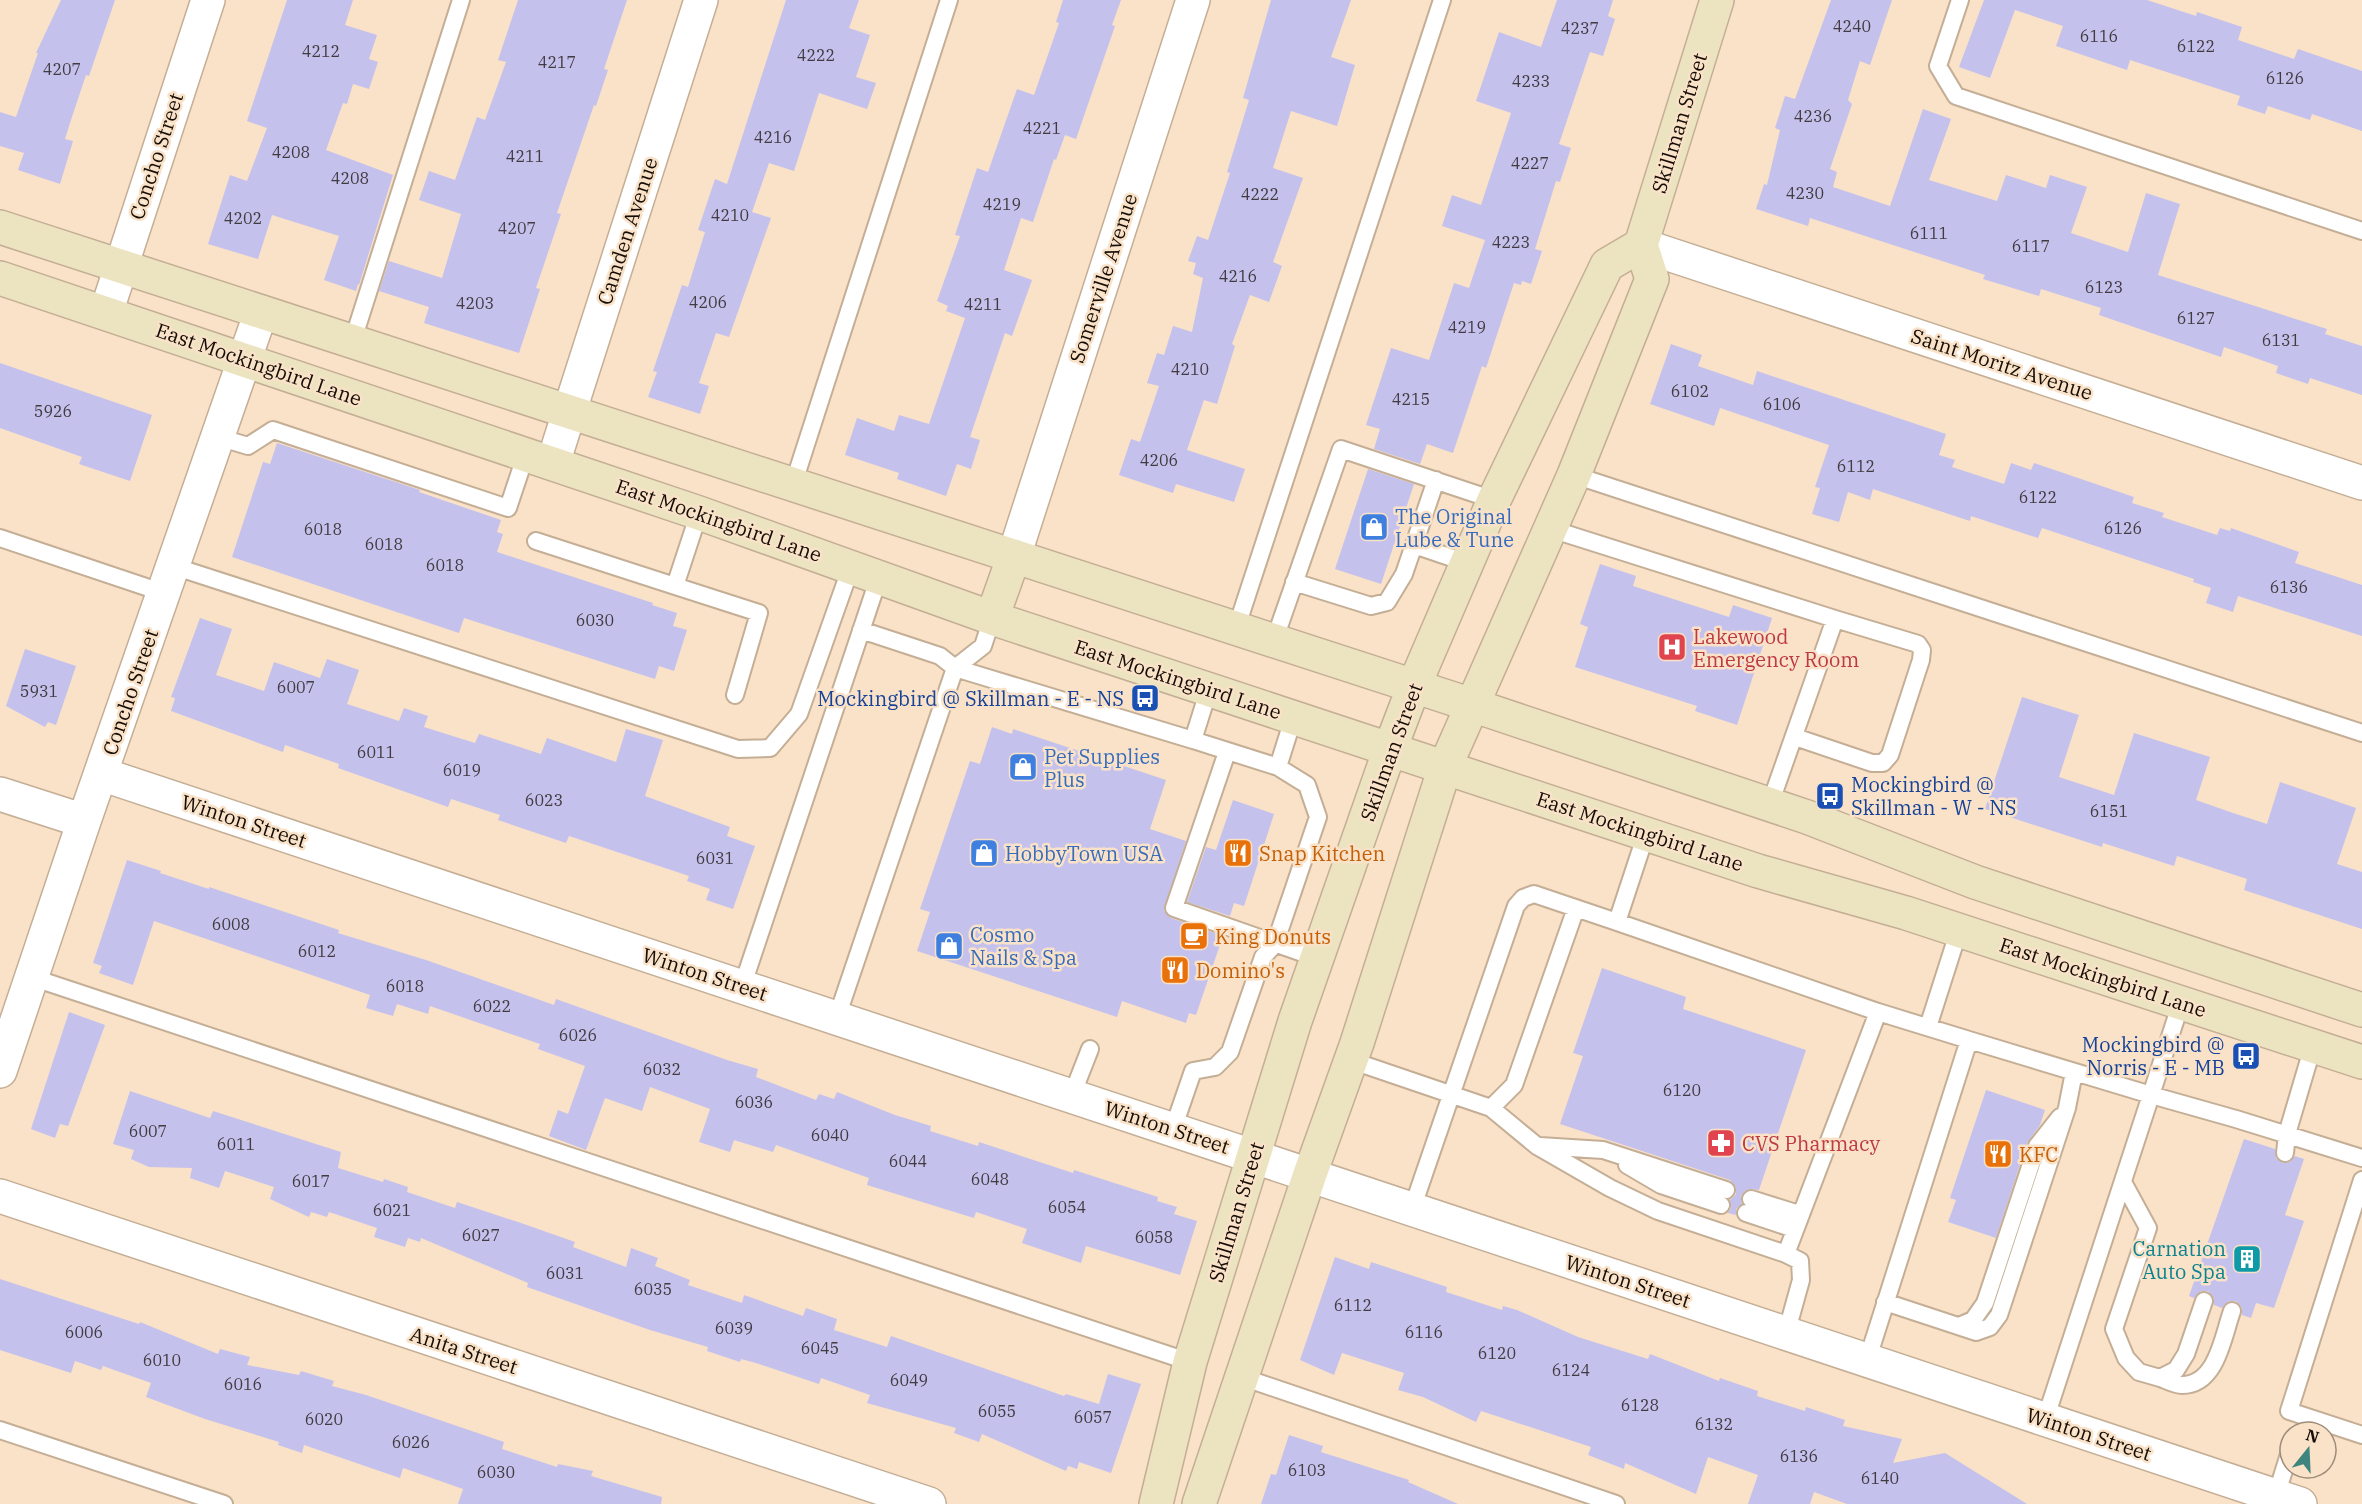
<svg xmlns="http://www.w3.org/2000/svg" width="2362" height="1504" font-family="'IBM Plex Serif',serif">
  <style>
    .building { fill: #c5c1ed }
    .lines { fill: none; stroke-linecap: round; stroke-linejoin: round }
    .lane-casing { stroke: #c4ae95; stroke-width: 20 }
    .street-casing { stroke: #c4ae95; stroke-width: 36 }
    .secondary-casing { stroke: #c4ae95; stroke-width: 36 }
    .lane { stroke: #fff; stroke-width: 16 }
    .street { stroke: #fff; stroke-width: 33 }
    .secondary { stroke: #ece3c0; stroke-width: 33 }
    .labels { text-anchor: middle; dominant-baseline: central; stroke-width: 5; stroke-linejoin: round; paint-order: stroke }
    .number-label { font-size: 16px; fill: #413a3f }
    .street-label { font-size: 20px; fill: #150d05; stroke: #f9e2c8 }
    .shop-label { font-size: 20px; fill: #366cbe; stroke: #f9e2c8; text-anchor: start }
    .health-label { font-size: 20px; fill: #be3a42; stroke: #f9e2c8; text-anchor: start }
    .transit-label { font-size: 20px; fill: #164399; stroke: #f9e2c8; text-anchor: end }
    .food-label { font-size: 20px; fill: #c56008; stroke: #f9e2c8; text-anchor: start }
    .culture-label { font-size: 20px; fill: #0d838f; stroke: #f9e2c8; text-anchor: end }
  </style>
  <rect width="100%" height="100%" fill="#f9e2c8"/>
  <path class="building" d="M61,0H115L89,76L86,75L70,123L65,139L73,141L60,184L18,170L24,153L0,146V112L16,117L38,53H36Z
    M287,0H353L345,25L377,35L369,59L378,62L369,89L353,84L347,104L343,103L326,150L393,175L359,285L358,284L356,291L324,280L339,236L272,215L258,259L208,244L230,175L247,181L267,128L247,121Z
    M518,0H627L604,69L608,70L596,106L594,105L557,213L561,214L536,288L540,289L519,353L424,323L429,307L379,291L389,261L442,278L461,214L419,200L429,171L455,180L477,117L485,120L506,62L498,60Z
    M786,0H859L849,28L870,35L856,77L876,83L867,109L819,93L794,171L769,163L752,212L771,218L729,337L716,333L699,383L709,386L700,414L648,397L657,372L653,371L682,285L688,287L705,232L698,230L715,179L727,184Z
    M1063,0H1121L1112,25L1115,26L1076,139L1065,135L1056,160L1054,159L1033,222L1021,218L1004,270L1032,280L1012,336L1005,333L970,437L980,440L971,469L957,464L946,496L897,479L899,473L845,455L857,418L894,431L899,415L929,424L965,318L946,311L948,306L937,301L960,236L955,235L977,168L988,172L1017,89L1034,95L1059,23L1056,22Z
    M1271,0H1351L1331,57L1355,65L1337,126L1291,111L1273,168L1303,178L1273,262L1282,266L1269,302L1250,295L1232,344L1235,346L1217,404L1204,400L1187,450L1245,469L1234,502L1176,484L1173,493L1119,475L1131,439L1140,442L1159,386L1147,383L1157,353L1164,355L1173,326L1192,332L1203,278L1193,274L1196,263L1188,261L1197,236L1208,240L1230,173L1227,172L1249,100L1243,98Z
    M1557,0H1613L1608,16L1615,19L1603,56L1590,52L1559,144L1571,148L1560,182L1556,181L1535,249L1542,251L1531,284L1522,281L1521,285L1514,283L1486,368L1482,366L1453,453L1427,444L1420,464L1374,449L1380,429L1366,425L1391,348L1429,360L1454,283L1469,288L1485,240L1442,226L1452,195L1481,205L1511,113L1476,101L1499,32L1541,47Z
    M1831,0H1892L1870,65L1860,61L1848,100L1852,104L1830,169L1837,172L1833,187L1890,206L1923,109L1951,119L1929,180L1997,201L2006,175L2046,188L2050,175L2087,187L2071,233L2128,252L2146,193L2180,204L2158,275L2327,329L2325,334L2362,346V395L2310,378L2308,384L2276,373L2278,366L2224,347L2221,357L2099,315L2101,308L2041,289L2039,296L1983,279L1985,275L1810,218L1808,226L1756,209L1764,184L1767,185L1780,130L1775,128L1785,96L1795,99Z
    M1984,0H2147L2196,16L2197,12L2242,27L2238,40L2294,59L2298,49L2362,71V131L2312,114L2310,120L2268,106L2265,114L2237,105L2240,96L2130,60L2127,70L2056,46L2063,26L2015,10L1990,78L1959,67Z
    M1671,344L1702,355L1698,366L1753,385L1757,371L1946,434L1939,455L1955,460L1952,467L2004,484L2011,463L2031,470L2034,463L2134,497L2132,503L2164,513L2162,517L2217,535L2220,528L2230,531L2231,528L2299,552L2295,563L2362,585V636L2238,596L2233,612L2206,603L2211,588L2193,582L2194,579L2042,528L2038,538L1971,516L1970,521L1873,489L1870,500L1848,492L1839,522L1812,514L1820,488L1815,487L1829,445L1720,408L1714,426L1650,404Z
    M0,363L152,415L130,481L79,464L82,457L0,428Z
    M277,443L420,490L419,492L501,520L497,532L503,534L497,552L653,603L652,605L677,613L673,626L687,630L674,671L659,666L655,679L464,618L459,633L232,557L263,462L270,464Z
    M1368,469L1414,484L1381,584L1335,569Z
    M1600,564L1636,576L1633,586L1729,617L1733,605L1772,618L1737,725L1695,711L1697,706L1575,667L1588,627L1580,624Z
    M200,618L232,629L216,675L264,691L274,662L320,678L327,659L359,670L347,704L399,721L404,708L428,716L424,727L475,743L479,734L541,754L547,738L616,762L626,729L663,740L645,796L730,827L727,836L755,846L733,909L706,900L710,889L687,881L689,876L569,836L566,843L498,820L500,815L451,799L448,807L338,768L339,764L285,745L283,752L171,711L175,698L171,697Z
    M25,649L76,666L56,725L48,722L45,727L6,706Z
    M2022,697L2079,715L2059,777L2114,795L2134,733L2210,757L2196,800L2233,813L2267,824L2280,782L2356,808L2337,864L2362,872V929L2244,890L2247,879L2177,856L2174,866L2103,843L2102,847L1985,809Z
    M992,727L1012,734L1013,729L1166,780L1150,829L1186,841L1164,911L1171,918L1223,936L1196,1015L1189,1013L1186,1023L1122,1001L1117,1017L917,951L930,912L920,909L970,761L980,764Z
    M1233,800L1274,814L1244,906L1234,903L1230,916L1187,902L1206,847L1216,850Z
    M127,860L161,871L160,873L209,889V887L306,919L339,930L338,933L426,960L554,1005L556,999L727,1060L758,1069L756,1077L816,1100L819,1094L834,1099L837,1092L895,1115L931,1126L930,1131L978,1146L979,1142L1073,1173L1074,1170L1158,1197L1157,1201L1177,1207L1174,1214L1197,1221L1180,1275L1086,1246L1081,1263L1022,1243L1027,1229L976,1212L974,1218L867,1185L869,1178L776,1145L773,1152L734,1140L730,1152L699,1142L710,1109L650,1087L642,1111L605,1098L586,1150L549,1136L558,1110L568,1114L585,1066L538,1049L540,1044L430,1006L428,1014L397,1004L393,1016L366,1008L370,995L154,921L133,985L99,973L102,966L93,963Z
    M1602,968L1686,997L1683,1009L1806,1050L1759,1190L1749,1189L1744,1192L1741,1196L1742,1204L1736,1209V1215L1728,1213L1731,1208L1730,1200L1736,1194V1188L1730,1180L1560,1124L1583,1056L1573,1053Z
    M69,1012L105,1025L68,1126L60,1124L55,1138L31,1129Z
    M1986,1090L2045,1110L2040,1125L2027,1143L1996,1238L1948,1222L1956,1200L1950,1198Z
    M130,1091L210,1118L213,1111L341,1152L338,1168L383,1182L384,1179L408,1187L407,1192L455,1208L457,1202L521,1223L575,1242L573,1247L626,1267L631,1248L658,1258L655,1266L690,1280L688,1285L742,1303L744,1295L803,1316L806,1308L837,1319L834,1330L887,1347L891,1336L1064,1396L1066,1394L1099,1404L1108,1374L1141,1384L1111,1473L1079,1462L1077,1469L1068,1466L1066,1471L982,1434L979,1442L954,1433L956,1428L867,1403L870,1395L821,1378L819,1384L756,1363L741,1359L740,1362L707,1351L708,1347L650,1330L527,1287L528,1283L421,1238L420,1242L408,1238L405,1247L374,1237L377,1228L329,1212L327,1217L311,1212L309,1217L270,1199L274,1187L225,1171L219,1188L190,1178L192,1168L149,1167L131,1159L134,1150L113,1144Z
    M2244,1139L2275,1149L2276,1158L2283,1163L2290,1162L2295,1156L2304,1159L2285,1215L2304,1221L2274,1308L2256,1303L2251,1318L2242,1315V1308L2236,1301H2229L2222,1308L2214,1305V1298L2208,1291H2201L2194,1298L2189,1296Z
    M1335,1257L1369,1269L1371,1262L1447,1287L1446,1292L1502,1310L1503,1306L1517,1310L1578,1337L1648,1359L1650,1354L1719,1381L1720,1378L1758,1391L1757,1396L1805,1411L1806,1407L1845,1420L1843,1426L1902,1439L1893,1463L1945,1453L2027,1504H1847L1814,1492L1810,1504H1748L1758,1475L1708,1457L1696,1494L1625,1463L1624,1469L1588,1455L1591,1447L1481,1411L1476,1422L1423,1397L1398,1390L1404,1373L1342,1353L1334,1375L1300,1360Z
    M0,1279L139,1324L140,1322L218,1354L220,1349L250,1357L247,1365L299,1375L301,1371L334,1381L332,1386L366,1395L504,1442L502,1449L557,1467L558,1464L593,1471L591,1476L662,1497L661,1504H458L463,1489L403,1468L400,1478L304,1445L302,1453L278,1445L279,1442L205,1419L146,1397L151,1383L103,1366L101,1370L75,1361L71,1373L0,1350Z
    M1289,1435L1323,1446L1321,1452L1409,1480L1408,1482L1458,1504H1261L1271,1474L1276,1475Z"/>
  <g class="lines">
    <g class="lane-casing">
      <path id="lane" d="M1960,0L1938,66L1956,96L2362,231
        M352,343L461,0
        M218,437L248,446L273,430L508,508L526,454
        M1574,475L2362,733
        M793,485L949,0
        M699,513L675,586L759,613L735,695
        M1551,529L1835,619L1770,804
        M0,538L164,593
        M536,541L675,586
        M1414,545L1467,563
        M173,566L738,749L770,748L799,714L851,567
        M1294,582L1371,606L1387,602L1404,574L1436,480
        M1236,629L1442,0
        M861,630L940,656L955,668L1193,740L1209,689
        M1274,641L1341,449L1494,500
        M1795,737L1872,763H1883L1890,755L1921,660L1922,650L1918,644L1835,619
        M1227,752L1174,908L1317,958
        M1278,767L1294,716
        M1617,922L1878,1012L1786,1254L1800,1261L1801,1280L1786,1334
        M31,977L1190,1362
        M742,987L879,577
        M837,1017L955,668L983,646L992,618
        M1928,1027L1959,930
        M1969,1040L2151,1095L2181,1003
        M1350,1060L1491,1108L1537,1146L1610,1188L1658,1211L1786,1254
        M1072,1095L1090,1049
        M1491,1108L1514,1085L1576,908
        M1173,1129L1193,1071L1215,1067L1230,1052L1263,957L1275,944L1318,817L1307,785L1278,767L1193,740
        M1540,1146L1603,1150L1726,1190
        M2285,1153L2287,1134L2313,1046
        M1627,1165L1661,1185L1721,1205
        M2362,1180L2289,1411L2362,1435
        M2123,1182L2148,1228L2114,1329L2126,1358L2139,1372L2160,1378L2176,1370L2186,1354L2204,1301
        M1751,1199L1799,1214
        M1412,1209L1516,906L1523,898L1534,894L1617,922L1646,834
        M1746,1213L1794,1229
        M1885,1302L1976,1332L1990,1327L1999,1315L2067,1108L2074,1072
        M1959,1326L1973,1320L1985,1303L2037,1146L2060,1117
        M1867,1361L1969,1040L1878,1012
        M1242,1377L1616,1504
        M2160,1378C2166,1380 2175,1385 2182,1385C2217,1385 2223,1336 2232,1311
        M2045,1420L2151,1095L2236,1119L2362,1158
        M0,1430L224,1504
        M2276,1496L2290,1451"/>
    </g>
    <g class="street-casing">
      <path id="street" d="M1641,245L2362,483
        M106,313L208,0
        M553,463L701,0
        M1014,556L1193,0
        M101,774L2300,1504
        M0,794L84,821
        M0,1071L84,821L261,312
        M0,1196L929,1504"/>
    </g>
    <g class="secondary-casing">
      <path id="secondary" d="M0,227L1472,705L1807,817L1975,882L2362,1010
        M0,278L699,513L992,618L1758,871L1906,913L2362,1062
        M992,618L1014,556
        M1156,1504L1190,1362L1295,1021L1390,749L1414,686L1494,500L1607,265L1641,245
        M1199,1504L1310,1174L1357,1043L1445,767L1574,475L1652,279L1641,245L1717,0"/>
    </g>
    <use href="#lane" class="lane"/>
    <use href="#street" class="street"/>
    <use href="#secondary" class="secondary"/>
  </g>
  <defs>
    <g id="shop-square" transform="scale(1.5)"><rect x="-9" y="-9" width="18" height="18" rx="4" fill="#3f7fe0" stroke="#f9e2c8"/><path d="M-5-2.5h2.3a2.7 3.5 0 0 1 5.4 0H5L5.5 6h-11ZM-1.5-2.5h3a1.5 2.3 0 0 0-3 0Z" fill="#fff"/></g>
    <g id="hospital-square" transform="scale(1.5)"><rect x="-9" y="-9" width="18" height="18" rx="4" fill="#e0444e" stroke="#f9e2c8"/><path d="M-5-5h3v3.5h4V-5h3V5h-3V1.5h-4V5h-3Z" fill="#fff"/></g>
    <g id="bus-square" transform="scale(1.5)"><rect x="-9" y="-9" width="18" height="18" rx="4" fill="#1a4fb4" stroke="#f9e2c8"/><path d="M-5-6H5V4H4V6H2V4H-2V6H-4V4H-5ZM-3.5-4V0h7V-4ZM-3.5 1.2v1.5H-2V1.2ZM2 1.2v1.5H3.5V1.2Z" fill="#fff"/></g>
    <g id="restaurant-square" transform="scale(1.5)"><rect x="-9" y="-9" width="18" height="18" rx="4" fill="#e8710a" stroke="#f9e2c8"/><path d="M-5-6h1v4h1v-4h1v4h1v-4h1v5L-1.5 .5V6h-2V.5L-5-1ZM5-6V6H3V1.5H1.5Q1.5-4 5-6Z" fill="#fff"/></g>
    <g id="cafe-square" transform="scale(1.5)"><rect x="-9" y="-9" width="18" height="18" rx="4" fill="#e8710a" stroke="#f9e2c8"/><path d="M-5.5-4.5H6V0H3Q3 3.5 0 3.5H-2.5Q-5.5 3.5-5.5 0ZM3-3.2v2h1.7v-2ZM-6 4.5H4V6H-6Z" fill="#fff"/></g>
    <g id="pharmacy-square" transform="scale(1.5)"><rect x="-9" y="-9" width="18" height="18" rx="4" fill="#e0444e" stroke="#f9e2c8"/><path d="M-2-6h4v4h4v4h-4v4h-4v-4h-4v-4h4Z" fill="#fff"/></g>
    <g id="building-square" transform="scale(1.5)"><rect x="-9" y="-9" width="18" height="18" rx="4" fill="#0f9aa8" stroke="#f9e2c8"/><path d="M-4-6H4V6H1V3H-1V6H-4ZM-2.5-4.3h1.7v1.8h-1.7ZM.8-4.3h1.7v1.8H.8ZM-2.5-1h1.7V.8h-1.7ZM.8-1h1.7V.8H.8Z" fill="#fff"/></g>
  </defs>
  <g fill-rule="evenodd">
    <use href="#shop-square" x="1374" y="527"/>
    <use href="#hospital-square" x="1672" y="647"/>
    <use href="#bus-square" x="1145" y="698"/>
    <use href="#shop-square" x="1023" y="767"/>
    <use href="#bus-square" x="1830" y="796"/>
    <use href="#shop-square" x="984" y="853"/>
    <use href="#restaurant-square" x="1238" y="853"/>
    <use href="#cafe-square" x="1194" y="936"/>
    <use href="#shop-square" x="949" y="946"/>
    <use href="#restaurant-square" x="1175" y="970"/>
    <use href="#bus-square" x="2246" y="1056"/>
    <use href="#pharmacy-square" x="1721" y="1143"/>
    <use href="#restaurant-square" x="1998" y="1154"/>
    <use href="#building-square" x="2247" y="1259"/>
  </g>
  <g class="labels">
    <g class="number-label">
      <text x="1852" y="26">4240</text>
      <text x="1580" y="28">4237</text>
      <text x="2099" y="36">6116</text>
      <text x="2196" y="46">6122</text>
      <text x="321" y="51">4212</text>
      <text x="816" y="55">4222</text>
      <text x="557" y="62">4217</text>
      <text x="62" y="69">4207</text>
      <text x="2285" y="78">6126</text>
      <text x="1531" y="81">4233</text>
      <text x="1813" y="116">4236</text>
      <text x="1042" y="128">4221</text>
      <text x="773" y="137">4216</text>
      <text x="291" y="152">4208</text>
      <text x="525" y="156">4211</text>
      <text x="1530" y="163">4227</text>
      <text x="350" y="178">4208</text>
      <text x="1805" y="193">4230</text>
      <text x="1260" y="194">4222</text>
      <text x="1002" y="204">4219</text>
      <text x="730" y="215">4210</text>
      <text x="243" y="218">4202</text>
      <text x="517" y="228">4207</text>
      <text x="1929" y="233">6111</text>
      <text x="1511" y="242">4223</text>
      <text x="2031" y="246">6117</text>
      <text x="1238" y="276">4216</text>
      <text x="2104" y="287">6123</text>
      <text x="708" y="302">4206</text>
      <text x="475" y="303">4203</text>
      <text x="983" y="304">4211</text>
      <text x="2196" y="318">6127</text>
      <text x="1467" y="327">4219</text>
      <text x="2281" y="340">6131</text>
      <text x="1190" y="369">4210</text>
      <text x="1690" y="391">6102</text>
      <text x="1411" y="399">4215</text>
      <text x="1782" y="404">6106</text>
      <text x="53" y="411">5926</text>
      <text x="1159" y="460">4206</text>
      <text x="1856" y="466">6112</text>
      <text x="2038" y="497">6122</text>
      <text x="2123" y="528">6126</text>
      <text x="323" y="529">6018</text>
      <text x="384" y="544">6018</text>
      <text x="445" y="565">6018</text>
      <text x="2289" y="587">6136</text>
      <text x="595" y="620">6030</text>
      <text x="296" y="687">6007</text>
      <text x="39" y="691">5931</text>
      <text x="376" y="752">6011</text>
      <text x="462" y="770">6019</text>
      <text x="544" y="800">6023</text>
      <text x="2109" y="811">6151</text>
      <text x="715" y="858">6031</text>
      <text x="231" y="924">6008</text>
      <text x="317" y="951">6012</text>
      <text x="405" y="986">6018</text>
      <text x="492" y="1006">6022</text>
      <text x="578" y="1035">6026</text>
      <text x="662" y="1069">6032</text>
      <text x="1682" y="1090">6120</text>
      <text x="754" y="1102">6036</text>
      <text x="148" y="1131">6007</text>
      <text x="830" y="1135">6040</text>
      <text x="236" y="1144">6011</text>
      <text x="908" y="1161">6044</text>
      <text x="990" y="1179">6048</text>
      <text x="311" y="1181">6017</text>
      <text x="1067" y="1207">6054</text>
      <text x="392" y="1210">6021</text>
      <text x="481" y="1235">6027</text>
      <text x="1154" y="1237">6058</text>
      <text x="565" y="1273">6031</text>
      <text x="653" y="1289">6035</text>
      <text x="1353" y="1305">6112</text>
      <text x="734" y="1328">6039</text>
      <text x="84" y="1332">6006</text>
      <text x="1424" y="1332">6116</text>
      <text x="820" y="1348">6045</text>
      <text x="1497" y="1353">6120</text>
      <text x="162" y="1360">6010</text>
      <text x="1571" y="1370">6124</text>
      <text x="909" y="1380">6049</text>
      <text x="243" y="1384">6016</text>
      <text x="1640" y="1405">6128</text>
      <text x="997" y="1411">6055</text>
      <text x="1093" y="1417">6057</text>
      <text x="324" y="1419">6020</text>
      <text x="1714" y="1424">6132</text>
      <text x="411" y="1442">6026</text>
      <text x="1799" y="1456">6136</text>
      <text x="1307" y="1470">6103</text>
      <text x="496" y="1472">6030</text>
      <text x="1880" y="1478">6140</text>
    </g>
    <g class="street-label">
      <text transform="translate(1679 123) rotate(-73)">Skillman Street</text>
      <text transform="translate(156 156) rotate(-72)">Concho Street</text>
      <text transform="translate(627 231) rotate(-72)">Camden Avenue</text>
      <text transform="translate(1103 278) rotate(-72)">Somerville Avenue</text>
      <text transform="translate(259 364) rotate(19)">East Mockingbird Lane</text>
      <text transform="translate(2002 364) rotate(18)">Saint Moritz Avenue</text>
      <text transform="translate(719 520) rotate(19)">East Mockingbird Lane</text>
      <text transform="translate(1178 679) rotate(18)">East Mockingbird Lane</text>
      <text transform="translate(130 692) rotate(-71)">Concho Street</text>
      <text transform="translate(1391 752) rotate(-70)">Skillman Street</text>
      <text transform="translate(244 821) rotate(18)">Winton Street</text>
      <text transform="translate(1640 831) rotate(18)">East Mockingbird Lane</text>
      <text transform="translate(705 974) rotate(18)">Winton Street</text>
      <text transform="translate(2103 977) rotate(18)">East Mockingbird Lane</text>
      <text transform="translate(1167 1127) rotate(18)">Winton Street</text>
      <text transform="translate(1236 1212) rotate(-73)">Skillman Street</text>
      <text transform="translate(1628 1281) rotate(18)">Winton Street</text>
      <text transform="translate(464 1350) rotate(18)">Anita Street</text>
      <text transform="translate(2089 1434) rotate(18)">Winton Street</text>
    </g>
    <g class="shop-label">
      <text x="1395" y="516">The Original<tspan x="1395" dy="23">Lube &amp; Tune</tspan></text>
      <text x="1044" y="756">Pet Supplies<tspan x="1044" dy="23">Plus</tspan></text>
      <text x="1005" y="853">HobbyTown USA</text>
      <text x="970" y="934">Cosmo<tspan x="970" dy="23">Nails &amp; Spa</tspan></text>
    </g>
    <g class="health-label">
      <text x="1693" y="636">Lakewood<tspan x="1693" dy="23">Emergency Room</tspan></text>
      <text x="1742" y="1143">CVS Pharmacy</text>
    </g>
    <g class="transit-label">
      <text x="1124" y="698">Mockingbird @ Skillman - E - NS</text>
      <text x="1851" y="784" text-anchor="start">Mockingbird @<tspan x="1851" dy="23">Skillman - W - NS</tspan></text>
      <text x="2225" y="1044">Mockingbird @<tspan x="2225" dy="23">Norris - E - MB</tspan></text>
    </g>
    <g class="food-label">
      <text x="1259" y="853">Snap Kitchen</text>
      <text x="1215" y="936">King Donuts</text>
      <text x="1196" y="970">Domino's</text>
      <text x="2019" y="1154">KFC</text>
    </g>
    <g class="culture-label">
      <text x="2226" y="1248">Carnation<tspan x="2226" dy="23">Auto Spa</tspan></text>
    </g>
  </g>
  <g transform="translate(2308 1450) rotate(18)"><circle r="28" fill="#f9e2c8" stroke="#9e8d7a" stroke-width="1.5"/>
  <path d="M0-4.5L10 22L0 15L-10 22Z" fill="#3e857f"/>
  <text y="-9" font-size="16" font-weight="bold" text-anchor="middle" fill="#150d05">N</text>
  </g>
</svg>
